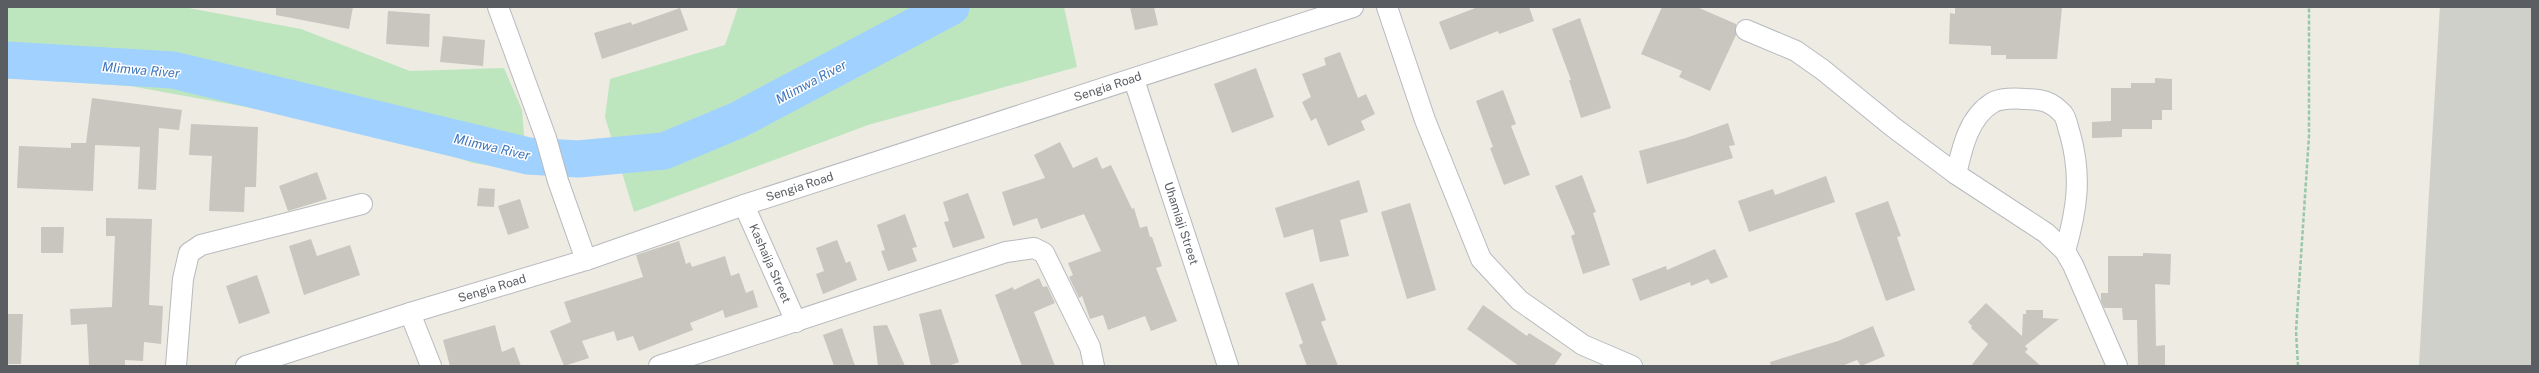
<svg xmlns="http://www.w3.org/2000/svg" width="2539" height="373" font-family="'Public Sans',sans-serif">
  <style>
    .green { fill: #bde6bf }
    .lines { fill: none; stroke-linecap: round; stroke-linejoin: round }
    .river { stroke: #a0d1ff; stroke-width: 37 }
    .runway { stroke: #d0d0cb; stroke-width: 138 }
    .building { fill: #c8c6bf }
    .minor-casing { stroke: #b7babf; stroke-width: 22 }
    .path { stroke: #96c7a6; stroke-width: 2.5; stroke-dasharray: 4 2; stroke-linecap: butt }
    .minor { stroke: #fff; stroke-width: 20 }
    .labels { text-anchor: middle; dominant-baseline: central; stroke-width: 3; stroke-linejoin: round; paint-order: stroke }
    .street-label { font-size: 12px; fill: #5a5e63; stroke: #fff }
    .water-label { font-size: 13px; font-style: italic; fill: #3f76bb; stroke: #fff }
  </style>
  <rect width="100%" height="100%" fill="#edebe2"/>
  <path class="green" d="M7,7H183L301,29L410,71L504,68L522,110L527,171L473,163L373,130L130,86L7,78Z
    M738,7H1064L1077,67L868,125L634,212L605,117L610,79L725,45Z"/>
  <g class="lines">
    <path class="river" d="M7,60L173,70L528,156L578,159L664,151L738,120L951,7"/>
    <path class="runway" d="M2488,366L2509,7"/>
  </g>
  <path class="building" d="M276,7H353L349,29L276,15Z
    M1130,7H1154L1158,25L1135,30Z
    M1478,7H1529L1534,21L1499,34L1498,31L1450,50L1439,22Z
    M1662,7H1697L1736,24V35L1710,91L1679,77L1682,71L1641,54Z
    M1955,7H2062L2057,59H2006V55H1991V46L1949,44L1950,13L1955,14Z
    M680,8L688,30L602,59L594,33L631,22L632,25Z
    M388,11L430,14L429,47L386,44Z
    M1580,18L1611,108L1581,118L1569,80H1571L1552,29Z
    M443,36L485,40L483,66L440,62Z
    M1340,52L1358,98L1366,94L1375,114L1361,121L1365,130L1328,146L1316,118L1311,121L1302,102L1311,97L1302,74L1326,65L1324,58Z
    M1256,68L1274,117L1232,133L1214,84Z
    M2155,78L2172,79V110H2162V120H2152V129H2122V137L2092,138V122L2111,121V88H2131V83H2155Z
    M1503,90L1516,124L1511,126L1530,175L1504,185L1490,148L1493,147L1476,101Z
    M92,98L182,110L179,130L159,128L156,190L138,189L140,147L95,145L93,191L17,188L19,146L71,148V143H86Z
    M1728,123L1735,145L1729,146L1733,158L1647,184L1639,151L1686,138Z
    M191,124L258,127L256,187H245L244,212L209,211L212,156L189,155Z
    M1060,142L1073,168L1097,157L1102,169L1111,165L1132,209L1134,208L1140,228L1147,226L1150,237H1152L1162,266L1156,268L1177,321L1151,331L1145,316L1108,330L1103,315L1090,319L1082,296L1079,298L1069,277L1073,275L1068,263L1101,251L1084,214L1041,229L1037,218L1013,226L1002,192L1045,178L1034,155Z
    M317,172L327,199L288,211L279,186Z
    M1582,175L1596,212L1593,213L1610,265L1583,274L1571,236L1575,234L1555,186Z
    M1826,176L1835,202L1749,232L1738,201L1773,189L1775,195Z
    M1359,180L1368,212L1340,220L1349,256L1320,262L1313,229L1284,238L1275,208Z
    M479,188L495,189L494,207L477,206Z
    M968,193L985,238L953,248L944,222L949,221L943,202Z
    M520,199L529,228L508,235L498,206Z
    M1888,201L1901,236L1897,237L1915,290L1886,301L1855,213Z
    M1410,203L1436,290L1407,299L1381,212Z
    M905,214L917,247L912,248L917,261L888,271L881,251L885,250L877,225Z
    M106,218L152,219L149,305L163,306L161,344L144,342L143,361L125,360V366H89L87,324L71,325L70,309L112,307L115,236H106Z
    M41,227H64L63,253H41Z
    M311,239L317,256L350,245L360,275L304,295L289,246Z
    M837,240L846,263L850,261L857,280L823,294L816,274L824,271L816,248Z
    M679,241L686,264L690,262L692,267L725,256L731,276L739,273L746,293L753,290L758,307L725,318L723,310L690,323L693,330L639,351L633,336L617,341L614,331L582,341L589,358L564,366L550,331L571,322L564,302L643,277L636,255Z
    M1715,249L1728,277L1711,284L1708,279L1691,286L1690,282L1640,301L1632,279L1666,266L1667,270Z
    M2143,253L2171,254L2170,285L2155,284L2156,346L2165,345V366H2138L2137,320H2123L2122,308H2104L2101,301V293H2108V256H2143Z
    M257,275L270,313L239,324L226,286Z
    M1039,278L1043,287L1047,286L1055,303L1034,312L1055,366H1022L995,295L1013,287L1014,290Z
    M1313,283L1326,320L1321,322L1338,366H1307L1299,345L1303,343L1285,293Z
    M1986,303L2022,336L2023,314H2026V310H2043V318L2059,319L2025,346L2028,349L2025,352L2041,366H1971L1988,344L1971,328L1972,326L1968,322Z
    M1483,305L1527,336L1529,333L1562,354L1554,366H1519L1467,329Z
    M941,309L959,362L949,366H931L919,314Z
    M7,314H23L21,364H7Z
    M495,325L502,352L514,347L521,366H450L443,340Z
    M887,325L905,366H878L873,326Z
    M1873,326L1885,356L1861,366L1857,360L1842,366H1771L1770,362L1838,341Z
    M842,328L855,366H834L823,335Z"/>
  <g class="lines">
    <g class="minor-casing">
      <g id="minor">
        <path d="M498,7L546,138L558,181L586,260"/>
        <path d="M1387,7L1425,120L1481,259L1519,300L1583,345L1632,366"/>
        <path d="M1746,30L1796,51L1823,70L1893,127L1956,174L2046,233L2065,251L2073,265L2117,366"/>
        <path id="s1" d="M1134,80L1228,366"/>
        <path d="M1956,174C1962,149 1968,118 1992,103C1999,98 2017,98 2025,99C2041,99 2051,101 2063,114C2067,119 2068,129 2070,134C2082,176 2077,210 2065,251"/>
        <path id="s2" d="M744,205L796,322"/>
        <path d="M410,313L431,366"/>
        <path d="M176,366L183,279L189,253L201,245L362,204"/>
        <path id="s3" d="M246,366L410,313L586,260L744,205L1353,7"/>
        <path d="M659,366L1006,252L1034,248L1044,253L1090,347L1094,366"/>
      </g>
    </g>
    <path class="path" d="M2298,366L2296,331L2309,136V7"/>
    <use href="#minor" class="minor"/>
  </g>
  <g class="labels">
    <g class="street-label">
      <text stroke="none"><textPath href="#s3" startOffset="906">Sengia Road</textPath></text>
      <text stroke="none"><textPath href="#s3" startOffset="582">Sengia Road</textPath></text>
      <text stroke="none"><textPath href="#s1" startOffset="151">Uhamiaji Street</textPath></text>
      <text stroke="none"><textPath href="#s2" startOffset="64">Kashaija Street</textPath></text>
      <text stroke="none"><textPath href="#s3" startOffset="258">Sengia Road</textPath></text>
    </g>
    <g class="water-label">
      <text transform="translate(141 70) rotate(5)">Mlimwa River</text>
      <text transform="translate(811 82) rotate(-28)">Mlimwa River</text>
      <text transform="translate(492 147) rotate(13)">Mlimwa River</text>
    </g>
  </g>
  <rect width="2539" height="373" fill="none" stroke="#5a5e63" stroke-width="16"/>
</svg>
